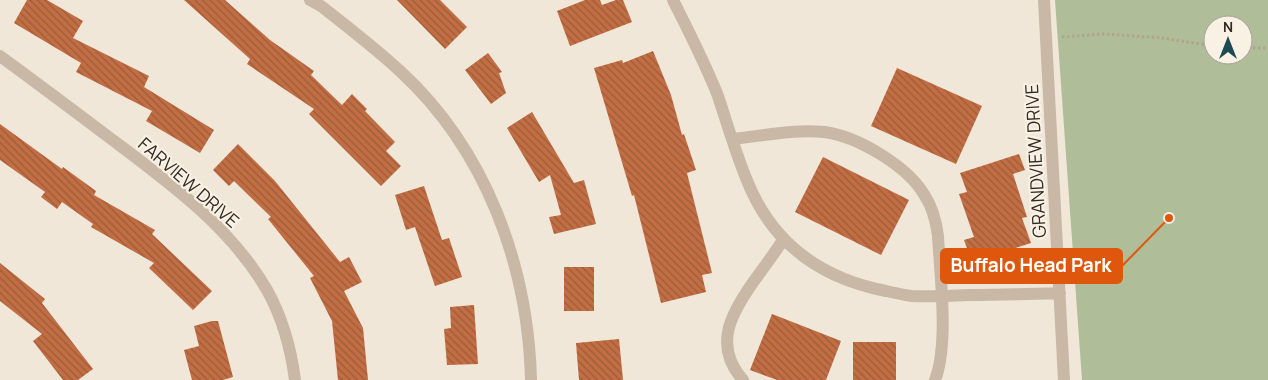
<svg xmlns="http://www.w3.org/2000/svg" width="1268" height="380" font-family="Manrope,sans-serif">
  <style>
    .park { fill: #afbe99; fill-rule: evenodd }
    .building { fill: url(#building-back-hatch) }
    .lines { fill: none; stroke-linecap: round; stroke-linejoin: round }
    .path { stroke: #b3a28f; stroke-width: 3; stroke-dasharray: 2.5 2.5; stroke-linecap: butt }
    .minor { stroke: #c8b8a5; stroke-width: 12 }
    .labels { text-anchor: middle; dominant-baseline: central; stroke-width: 4.5; stroke-linejoin: round; paint-order: stroke }
    .street-label { font-size: 18px; fill: #332b26; stroke: #f8f1e4 }
    .leader { fill: none; stroke: #df570d; stroke-width: 2 }
    .callout-dot { fill: #df570d; stroke: #f8f1e4; stroke-width: 2 }
    .callout { fill: #df570d; stroke: #df570d; stroke-width: 2 }
    .callout-label { font-size: 19px; text-anchor: middle; font-weight: bold; fill: #fff }
  </style>
  <defs>
    <pattern id="building-back-hatch" width="6" height="6" patternUnits="userSpaceOnUse" patternTransform="scale(1.25)"><rect width="6" height="6" fill="#c26e44"/><path d="M-1 5l2 2M0 0l6 6M5-1l2 2" fill="none" stroke="#9e5b39"/></pattern>
  </defs>
  <rect width="100%" height="100%" fill="#f0e7d8"/>
  <path class="park" d="M1055,0H1268V380H1082ZM1213,25H1243V55H1213Z"/>
  <path class="building" d="M27,0H47L83,21L73,38L149,76L144,87L214,130L200,153L146,121L152,111L76,72L81,63L14,23Z
    M184,0H225L270,40L314,71L311,75L342,105L352,94L367,109L365,111L395,142L386,151L401,166L381,186L309,114L314,109L247,64L250,59Z
    M397,0H440L467,27L445,49Z
    M585,0H600L602,5L616,0H623L632,22L570,46L557,11Z
    M653,51L671,95L682,135L684,134L696,170L687,173L712,273L702,275L706,292L661,303L634,195L632,196L594,68L622,60L623,63Z
    M488,53L502,72L499,73L506,93L491,104L465,70Z
    M897,68L982,106L956,164L871,126Z
    M532,112L574,183L584,180L596,224L554,234L549,217L561,215L550,175L539,182L507,128Z
    M0,124L62,169L63,167L96,191L94,195L155,230L152,234L212,291L193,310L149,268L154,263L91,227L93,224L62,202L57,209L41,197L45,192L0,160Z
    M238,144L275,181L340,262L349,257L362,282L344,291L363,328L368,380H338L332,321L310,278L314,276L268,219L271,217L234,181L229,186L213,170Z
    M1019,154L1025,170L1013,174L1027,217L1022,218L1031,243L972,262L964,240L974,237L959,194L967,192L960,173Z
    M823,157L909,200L881,255L795,212Z
    M424,186L442,240L449,238L462,277L435,286L415,227L406,230L395,195Z
    M0,263L45,299L42,303L93,369L78,380H63L33,341L42,334L0,301Z
    M564,267H594V311H564Z
    M474,305L478,364L447,365L444,329L451,328L450,307Z
    M772,314L841,341L826,380H777L750,370Z
    M212,321H218L233,377L223,380H192L184,350L199,346L194,326Z
    M619,339L623,380H579L576,343Z
    M853,342H896V380H853Z"/>
  <g class="lines">
    <path class="path" d="M1062,37L1104,34L1163,38L1213,46
      M1243,48H1268"/>
    <path class="minor" d="M310,0L321,6C348,27 375,48 400,71C486,150 528,265 531,380
      M673,0C689,32 705,63 718,96C727,123 735,151 746,178C771,243 819,278 886,291C895,293 904,295 912,296C931,297 950,296 969,295C999,295 1030,294 1060,293
      M1044,0L1064,380
      M0,56C37,83 73,110 110,138C167,181 230,226 267,290C282,317 291,349 295,380
      M732,139C762,136 794,129 824,132C857,136 908,166 925,196C933,208 936,221 938,236C940,274 949,345 935,380
      M743,380C712,345 732,312 754,281C764,267 774,254 783,240"/>
  </g>
  <g class="labels">
    <g class="street-label">
      <text transform="translate(1035 161) rotate(-93)">GRANDVIEW DRIVE</text>
      <text transform="translate(189 182) rotate(41)">FARVIEW DRIVE</text>
    </g>
  </g>
  <path class="leader" d="M1169 218L1122 266"/>
  <circle class="callout-dot" cx="1169" cy="218" r="5"/>
  <rect class="callout" x="941" y="249" width="181" height="34" rx="5"/>
  <g class="callout-label">
    <text x="1031" y="272">Buffalo Head Park</text>
  </g>
  <g transform="translate(1228 40)"><circle r="24" fill="#f8f1e4" stroke="#a9a298"/>
  <path d="M0-4L9 19L0 12L-9 19Z" fill="#1d4b53"/>
  <text y="-8" font-size="14" font-weight="bold" text-anchor="middle" fill="#332b26">N</text>
  </g>
</svg>
